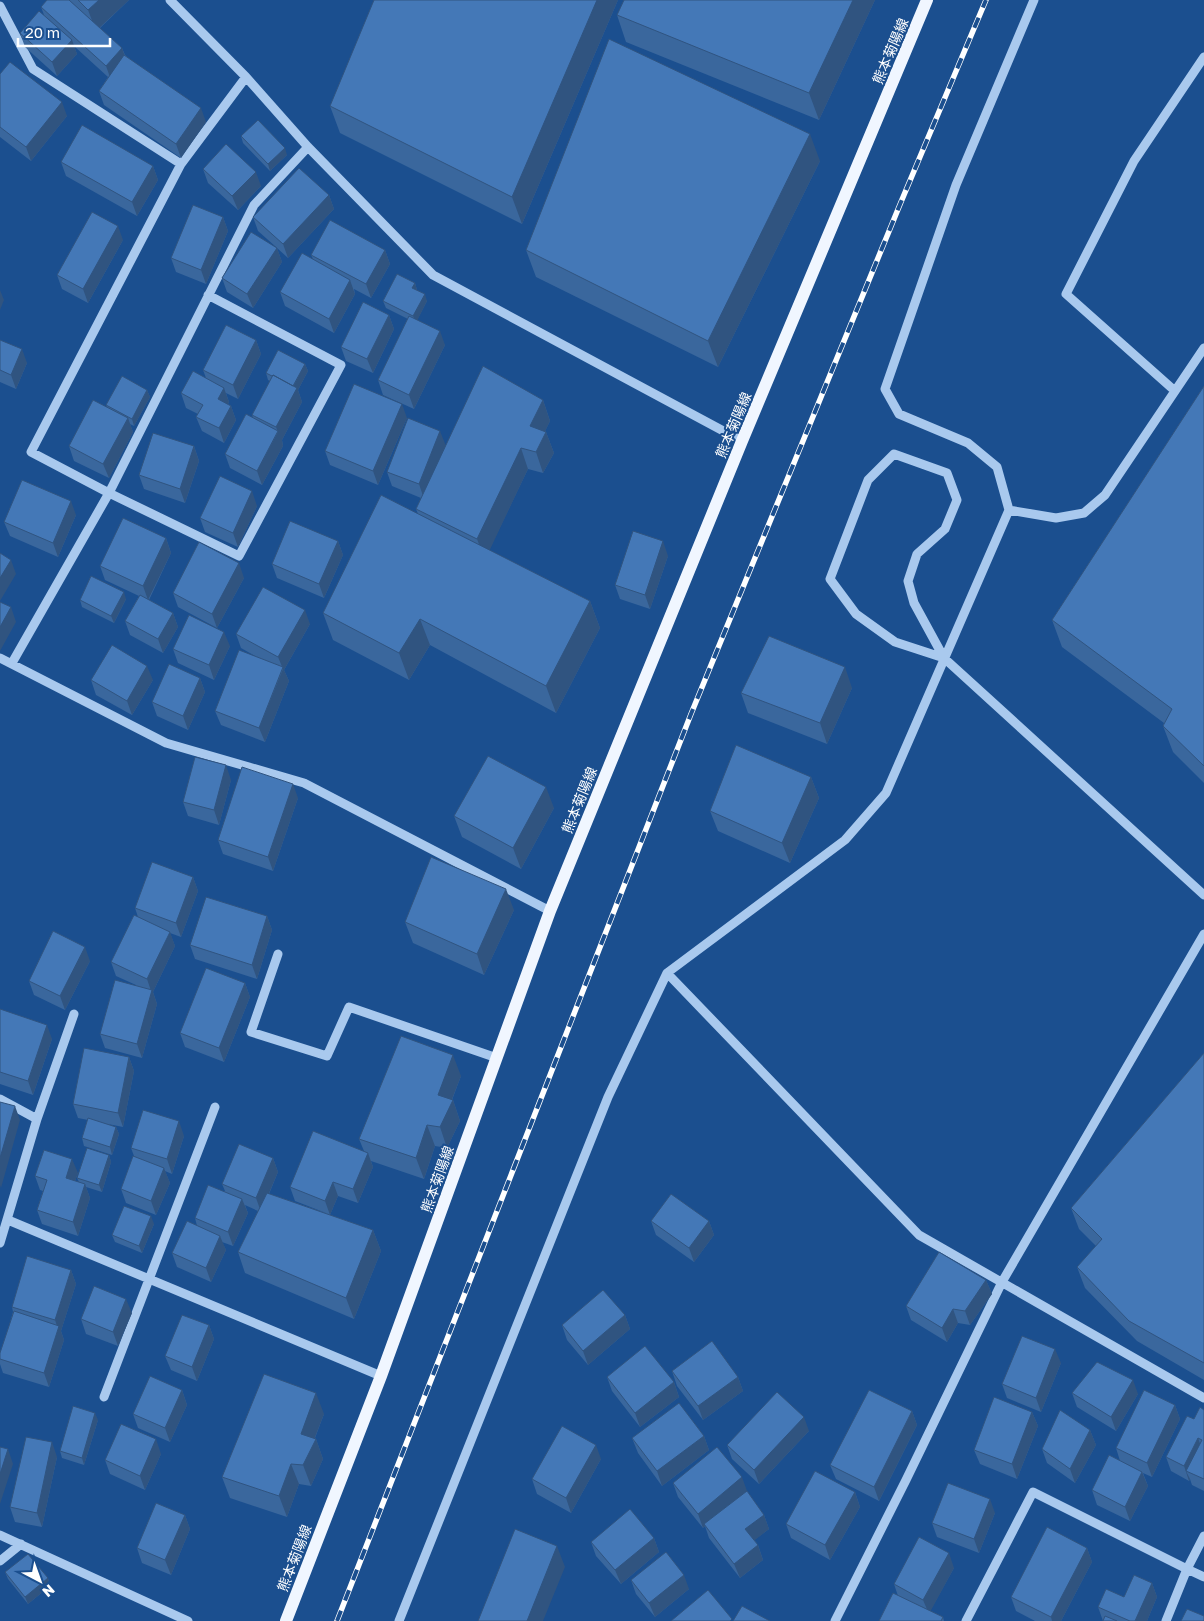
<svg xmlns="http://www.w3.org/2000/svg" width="1204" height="1621" font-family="'Golos Text','Noto Sans JP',sans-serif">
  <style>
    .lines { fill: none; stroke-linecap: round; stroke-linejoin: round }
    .minor { stroke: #a9c9ee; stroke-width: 9 }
    .major { stroke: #f0f6ff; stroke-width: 12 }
    .rail-casing { stroke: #fff; stroke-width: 5.5 }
    .rail { stroke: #1b4f8f; stroke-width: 4; stroke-dasharray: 11; stroke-linecap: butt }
    .wall { fill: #3a679d }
    .shaded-wall { fill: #305480 }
    .building { fill: #4478b7; stroke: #305480 }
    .labels { text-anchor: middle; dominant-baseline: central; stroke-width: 4; stroke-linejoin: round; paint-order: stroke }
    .street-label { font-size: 14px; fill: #fff; stroke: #1b4f8f }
  </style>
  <rect width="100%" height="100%" fill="#1b4f8f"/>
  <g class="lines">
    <path class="minor" d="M170,0L246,77L308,147L433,275L742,441
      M0,6L33,69L181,164
      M208,295L341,365L239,556L109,493L31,452L181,164L246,77
      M1175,391L1066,294L1134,161L1204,57
      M1009,510L1056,518L1084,513L1105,495L1204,348
      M0,658L166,743L304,783L550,911
      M944,658L895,642L856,614L830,579L868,480L894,454L947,473L957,500L945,529L917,554L908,581L914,603L944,658L1204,895
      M12,663L109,493L254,205L308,147
      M278,954L251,1032L327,1056L349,1007L497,1058
      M667,973L919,1235L1204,1398
      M0,1099L37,1119
      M8,1220L381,1376
      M0,1243L37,1119L74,1014
      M104,1397L215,1107
      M0,1535L188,1621
      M1204,1536L1187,1569L1204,1577
      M0,1561L21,1544
      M399,1621L608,1097L667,973L845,840L886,793L1009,510L997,467L968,443L899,414L885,389L956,185L1034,0
      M835,1621L906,1480L1002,1282L1204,934
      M966,1621L1033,1492L1187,1569L1166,1621"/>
    <path class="major" d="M286,1621L381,1376L550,911L742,441L927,0"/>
    <g class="rail-casing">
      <path id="rail" d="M337,1621L691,714L901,202L986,0"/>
    </g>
    <use href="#rail" class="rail"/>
  </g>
  <path class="wall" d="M47,0H129L100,28L122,48L125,55L206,122L181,158L104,105L99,91L108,77L74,46L77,54L57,76L25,47L20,33L44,15L41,7Z
    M618,0L522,224L340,133L330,106Z
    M875,0L819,120L626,42L617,15Z
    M0,74L67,116L31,161L0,137Z
    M241,136L287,155L270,171L243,143Z
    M820,161L718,367L536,277L526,250Z
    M61,162L153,166L158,180L137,216L66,176Z
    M203,169L261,186L238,210L208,183Z
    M329,195L334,209L288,258L277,248L282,262L253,308L227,292L222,278L276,247L258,231L253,217Z
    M223,217L228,231L206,284L176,272L171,258Z
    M123,240L88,303L62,289L57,275Z
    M385,250L390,264L371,298L354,289L355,294L334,333L285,306L280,292L313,259L311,255Z
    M415,283L417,290L427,301L417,320L445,345L414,409L383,395L378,380L408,319L386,308L383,301Z
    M389,315L394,329L373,373L346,361L341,347Z
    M0,340L27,363L16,389L0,382Z
    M256,340L261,354L238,399L226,393L229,402L228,404L231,406L236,420L224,443L202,431L196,417L198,414L186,408L181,393L206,378L203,370Z
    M305,364L308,371L298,390L302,402L282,440L283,446L262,485L230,468L225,454L253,418L252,415L270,381L268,380L266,373Z
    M1204,386V783L1173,752L1163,726L1164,723L1062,647L1052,620Z
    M147,390L150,397L134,426L130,424L133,432L109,478L74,461L69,446L107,407L106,405Z
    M543,400L550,421L545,431L546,432L554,453L543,473L528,469L489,550L590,601L600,628L556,713L430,645L409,680L333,640L323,613L418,514L416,509L421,498L392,486L387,472L446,446Z
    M407,418L378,485L330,465L325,451Z
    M194,446L199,461L185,503L144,489L139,475Z
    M257,506L238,547L205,532L200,518Z
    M76,515L58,557L10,536L4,522Z
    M166,538L171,553L149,600L173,613L178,627L163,653L130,635L125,621L139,596L105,580L100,566Z
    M338,541L343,555L324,598L277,578L272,564Z
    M668,556L650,609L620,599L615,585Z
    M244,578L217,628L178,607L173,593Z
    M126,599L114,623L82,607L80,600Z
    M310,624L284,670L289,681L265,742L221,725L215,711L255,656L241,648L236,634Z
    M230,646L214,680L178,663L173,649Z
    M200,678L205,692L188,730L157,716L152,702Z
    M91,680H153L132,715L96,695Z
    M852,688L827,744L748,713L741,693Z
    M811,777L819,798L790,863L718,831L710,811Z
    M231,780L219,825L188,816L183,802Z
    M298,798L273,871L223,854L218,840Z
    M554,808L521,869L462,837L454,816Z
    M193,877L198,891L181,937L170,933L175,946L153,992L157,1004L142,1058L105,1048L100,1034L136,985L116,976L111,962L138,917L135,908Z
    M514,910L484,975L413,943L405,922Z
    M267,916L272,930L257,979L195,959L190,945Z
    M90,961L65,1010L34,995L29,981Z
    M245,983L250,997L224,1062L185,1047L180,1033Z
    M0,1009L52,1039L33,1095L0,1084Z
    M1204,1053V1380L1137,1341L1085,1288L1077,1267L1096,1246L1079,1229L1071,1208Z
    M129,1057L134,1071L123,1127L108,1124L116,1127L119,1134L112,1155L84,1146L82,1138L88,1120L78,1118L73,1104Z
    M461,1076L452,1100H453L460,1121L447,1148L435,1146L424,1179L371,1161L373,1167L358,1203L338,1196L330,1215L373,1230L381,1251L354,1319L245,1273L238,1252L258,1211L245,1205L248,1213L233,1246L222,1242L226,1250L211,1282L177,1267L172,1253L197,1226L195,1218L225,1191L222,1184L273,1158L278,1172L269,1194L326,1213L295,1201L290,1187L364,1151L359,1139Z
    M184,1136L172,1174L165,1171L170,1183L156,1215L126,1203L121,1189L134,1156L131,1148Z
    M109,1155L111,1162L102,1192L86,1187L90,1198L78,1236L42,1224L37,1210L43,1191L40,1190L35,1176L78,1173L75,1181L79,1182L77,1178Z
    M651,1221H709L714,1235L694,1262L656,1235Z
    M154,1224L142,1253L115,1242L112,1235Z
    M71,1270L76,1284L61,1331L64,1340L49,1387L3,1373L0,1364V1359L13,1312L12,1307Z
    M986,1280L992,1294L970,1325L958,1323L947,1342L911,1320L906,1306Z
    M132,1313L118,1346L86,1334L81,1319Z
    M625,1315L630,1329L588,1365L567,1340L562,1325Z
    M209,1325L214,1339L197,1381L171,1370L165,1356Z
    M1061,1363L1041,1412L1007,1398L1002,1384Z
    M672,1371L738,1377L743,1391L703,1420L677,1386Z
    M607,1377L674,1382L679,1397L640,1427L612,1391Z
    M182,1390L187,1405L170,1442L138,1428L133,1414Z
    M1072,1393L1138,1394L1116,1431L1077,1407Z
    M1175,1405L1180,1419L1152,1477L1143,1473L1148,1486L1130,1521L1097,1505L1092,1490L1120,1461L1116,1448Z
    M1204,1410V1491L1192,1485L1190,1479L1189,1481L1171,1471L1166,1457Z
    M912,1411L917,1425L879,1501L836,1479L830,1465Z
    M1032,1412L1038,1426L1017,1479L980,1464L974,1450Z
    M324,1414L315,1438L316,1439L323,1459L311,1486L299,1484L287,1517L230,1498L222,1477Z
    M98,1420L84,1465L62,1458L60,1451Z
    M1090,1430L1096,1445L1075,1483L1047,1463L1042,1449Z
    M809,1431L759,1484L732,1459L727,1445Z
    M704,1436L709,1450L662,1486L638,1453L632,1438Z
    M161,1454L145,1490L110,1474L105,1460Z
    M57,1457L42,1527L15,1522L10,1507Z
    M601,1459L571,1513L537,1494L532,1479Z
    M673,1483L747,1492L764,1515L769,1529L754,1540L758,1545L763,1560L740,1578L709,1538L705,1526L703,1528L678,1497Z
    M855,1492L860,1507L830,1560L791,1538L786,1524Z
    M995,1513L979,1553L937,1537L932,1523Z
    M185,1515L190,1529L171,1575L142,1563L137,1548Z
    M654,1538L659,1552L621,1584L596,1556L591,1542Z
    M1087,1548L1092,1562L1061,1621H1035L1016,1611L1011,1597Z
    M954,1568L930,1611L943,1617L944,1621H879L898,1596L894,1584Z
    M5,1572L48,1578L50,1586L28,1604L8,1579Z
    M631,1580L689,1589L655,1617L636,1594Z
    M1152,1583L1157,1597L1147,1621H1103L1098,1607L1124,1597Z"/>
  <path class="shaded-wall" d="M99,0H129L96,31L88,10Z
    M597,0H618L522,224L512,197Z
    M853,0H875L819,120L809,93Z
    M72,40L77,54L57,76L52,62Z
    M122,48L127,62L111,80L106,66Z
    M62,102L67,116L31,161L26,147Z
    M201,108L206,122L181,158L176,144Z
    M810,134L820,161L718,367L708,341Z
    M285,148L287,155L270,171L268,164Z
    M153,166L158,180L137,216L132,202Z
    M256,172L261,186L238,210L232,196Z
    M329,195L334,209L288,258L283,244Z
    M223,217L228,231L206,284L201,270Z
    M118,226L123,240L88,303L83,289Z
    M277,248L282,262L253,308L247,294Z
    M385,250L390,264L371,298L366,284Z
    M350,280L355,294L334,333L329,319Z
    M415,283L417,290L412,288Z
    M0,290L4,300L0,310Z
    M425,294L427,301L416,323L413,316Z
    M389,315L394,329L373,373L367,359Z
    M440,331L445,345L414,409L409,395Z
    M256,340L261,354L238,399L233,385Z
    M22,349L27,363L16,389L11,375Z
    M305,364L308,371L298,390L302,402L282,440L283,446L262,485L257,471L278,432L276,427L293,387Z
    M224,388L229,402L223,413L218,399Z
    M147,390L150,397L134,426L132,419Z
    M543,400L550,421L538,446L530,426Z
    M402,404L407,418L378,485L373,471Z
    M231,406L236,420L224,443L219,428Z
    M128,418L133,432L109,478L103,464Z
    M440,431L446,446L424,499L419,484Z
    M546,432L554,453L543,473L536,452Z
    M194,446L199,461L185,503L180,489Z
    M521,448L528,469L485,560L477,539Z
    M252,491L257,506L238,547L233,533Z
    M71,501L76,515L58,557L53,543Z
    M166,538L171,553L148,600L143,586Z
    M338,541L343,555L324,598L319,584Z
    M663,541L668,556L650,609L645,595Z
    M11,560L16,574L0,601V578Z
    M239,563L244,578L217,628L212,614Z
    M124,592L126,599L114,623L111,616Z
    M590,601L600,628L556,713L546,686Z
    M11,607L16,622L0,651V627Z
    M305,610L310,624L284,670L289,681L265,742L259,728L283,669L278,657Z
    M173,613L178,627L163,653L158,639Z
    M420,619L430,645L409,680L399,653Z
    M224,632L230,646L214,680L209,665Z
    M147,666L153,680L132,715L127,701Z
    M845,667L852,688L827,744L820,723Z
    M200,678L205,692L188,730L183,716Z
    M226,765L231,780L219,825L214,810Z
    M811,777L819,798L790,863L782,843Z
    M293,784L298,798L273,871L268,857Z
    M546,787L554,808L521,869L513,848Z
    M193,877L198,891L181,937L176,923Z
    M506,889L514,910L484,975L477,954Z
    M267,916L272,930L257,979L252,965Z
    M170,932L175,946L153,992L157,1004L142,1058L137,1044L151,991L147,979Z
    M85,947L90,961L65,1010L60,996Z
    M245,983L250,997L224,1062L219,1048Z
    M47,1025L52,1039L33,1095L28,1081Z
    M453,1055L461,1076L447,1112L453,1100L460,1121L447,1148L440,1127L438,1095Z
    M129,1057L134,1071L123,1127L118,1113Z
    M15,1106L20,1120L1,1188L0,1185V1158Z
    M179,1121L184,1136L172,1174L167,1159Z
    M427,1125L435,1146L424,1179L416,1158Z
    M116,1127L119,1134L112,1155L110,1147Z
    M368,1153L373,1167L358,1203L353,1189Z
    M109,1155L111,1162L102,1192L99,1185Z
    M273,1158L278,1172L261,1212L256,1198Z
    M72,1159L78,1173L71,1192L66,1178Z
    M164,1168L170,1183L156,1215L151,1201Z
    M333,1182L338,1196L330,1215L325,1201Z
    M85,1184L90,1198L78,1236L73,1222Z
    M242,1199L248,1213L233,1246L228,1232Z
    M151,1216L154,1224L142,1253L139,1246Z
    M709,1221L714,1235L694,1262L689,1248Z
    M373,1230L381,1251L354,1319L346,1298Z
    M220,1236L226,1250L211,1282L206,1268Z
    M71,1270L76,1284L61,1331L64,1340L49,1387L44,1373L58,1329L55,1320Z
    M986,1280L992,1294L970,1325L965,1311Z
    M126,1299L132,1313L118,1346L113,1332Z
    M953,1309L958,1323L947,1342L942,1328Z
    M625,1315L630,1329L588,1365L583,1351Z
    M209,1325L214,1339L197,1381L192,1367Z
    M1055,1349L1061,1363L1041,1412L1036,1398Z
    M738,1377L743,1391L703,1420L698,1406Z
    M1133,1380L1138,1394L1116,1431L1111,1417Z
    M674,1382L679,1397L640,1427L635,1413Z
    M182,1390L187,1405L170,1442L165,1428Z
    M316,1393L324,1414L310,1450L316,1439L323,1459L311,1486L303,1465L301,1434Z
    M1175,1405L1180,1419L1152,1477L1147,1463Z
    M912,1411L917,1425L879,1501L874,1487Z
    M1032,1412L1038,1426L1017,1479L1012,1464Z
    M95,1413L98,1420L84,1465L82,1458Z
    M804,1417L809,1431L759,1484L754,1470Z
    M1090,1430L1096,1445L1075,1483L1070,1469Z
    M704,1436L709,1450L662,1486L657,1471Z
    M1198,1438L1203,1452L1186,1471L1190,1479L1189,1481L1184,1466Z
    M156,1439L161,1454L145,1490L140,1476Z
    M52,1442L57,1457L42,1527L37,1513Z
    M596,1445L601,1459L571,1513L566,1498Z
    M8,1449L13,1464L0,1504V1474Z
    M291,1464L299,1484L287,1517L279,1496Z
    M1142,1472L1148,1486L1130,1521L1125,1507Z
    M742,1477L747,1491L704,1524L705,1526L703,1528L698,1514Z
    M855,1492L860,1507L830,1560L825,1545Z
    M990,1499L995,1513L979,1553L974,1539Z
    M185,1515L190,1529L171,1575L165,1560Z
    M764,1515L769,1529L751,1543L745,1529Z
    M654,1538L659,1552L621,1584L615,1570Z
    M758,1545L763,1560L740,1578L734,1564Z
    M557,1546L565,1567L543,1621H527Z
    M1087,1548L1092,1562L1061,1621H1052L1051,1617Z
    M949,1553L954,1568L929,1614L923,1600Z
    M684,1575L689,1589L655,1617L649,1603Z
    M48,1578L50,1586L28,1604L25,1597Z
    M1152,1583L1157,1597L1147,1621H1135Z"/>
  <path class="building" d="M47,0H69L122,48L106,66L41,7Z
    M78,0H99L88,10Z
    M374,0H597L512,197L330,106Z
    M624,0H853L809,93L617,15Z
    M39,11L72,40L52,62L20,33Z
    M609,39L810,134L708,341L526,250Z
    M124,55L201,108L176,144L99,91Z
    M10,62L62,102L26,147L0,127V74Z
    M258,120L285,148L268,164L241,136Z
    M82,125L153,166L132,202L61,162Z
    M226,144L256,172L232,196L203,169Z
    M299,168L329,195L283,244L253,217Z
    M193,205L223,217L201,270L171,258Z
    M92,212L118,226L83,289L57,275Z
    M330,220L385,250L366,284L311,255Z
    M251,232L277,248L247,294L222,278Z
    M302,253L350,280L329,319L280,292Z
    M397,274L415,283L412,288L425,294L413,316L383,301Z
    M363,302L389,315L367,359L341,347Z
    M409,316L440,331L409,395L378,380Z
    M226,325L256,340L233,385L203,370Z
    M0,340L22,349L11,375L0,370Z
    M278,350L305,364L293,386L273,375L272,376L266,373Z
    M483,366L543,400L530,426L546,432L536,452L521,448L477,539L416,509Z
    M193,371L224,388L218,399L231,406L219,428L196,417L203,405L181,393Z
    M273,375L297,388L276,427L252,415Z
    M122,376L147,390L132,419L106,405Z
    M354,384L402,404L373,471L325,451Z
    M1204,386V766L1163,726L1172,709L1052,620Z
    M93,400L128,418L103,464L69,446Z
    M246,414L278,431L257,471L225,454Z
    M408,418L440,431L419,484L387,472Z
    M153,433L194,446L180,489L139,475Z
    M220,476L252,491L233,533L200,518Z
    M22,480L71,501L53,543L4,522Z
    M381,495L590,601L546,686L420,619L399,653L323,613Z
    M123,518L166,538L143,586L100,566Z
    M290,521L338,541L319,584L272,564Z
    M633,531L663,541L645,595L615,585Z
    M199,542L239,563L212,614L173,593Z
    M0,553L11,560L0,578Z
    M91,576L124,592L111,616L80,600Z
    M263,587L305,610L278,657L236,634Z
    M140,595L173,613L158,639L125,621Z
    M0,602L11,607L0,627Z
    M189,615L224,632L209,665L173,649Z
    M769,636L845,667L820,723L741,693Z
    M112,645L147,666L127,701L91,680Z
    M239,650L283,667L259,728L215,711Z
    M169,664L200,678L183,716L152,702Z
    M736,745L811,777L782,843L710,811Z
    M488,756L546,787L513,848L454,816Z
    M195,757L226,765L214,810L183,802Z
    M242,767L293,784L268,857L218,840Z
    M431,857L506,889L477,954L405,922Z
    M152,862L193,877L176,923L135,908Z
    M206,897L267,916L252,965L190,945Z
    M134,915L170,932L147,979L111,962Z
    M53,931L85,947L60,996L29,981Z
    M206,968L245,983L219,1048L180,1033Z
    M115,980L152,990L137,1044L100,1034Z
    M0,1009L47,1025L28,1081L0,1072Z
    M401,1036L453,1055L438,1095L453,1100L440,1127L427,1125L416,1158L359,1139Z
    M84,1048L129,1057L118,1113L73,1104Z
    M1204,1053V1363L1129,1321L1077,1267L1102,1239L1071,1208Z
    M0,1102L15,1106L0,1158Z
    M143,1110L179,1121L167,1159L131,1148Z
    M88,1118L116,1127L110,1147L82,1138Z
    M313,1131L368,1153L353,1189L333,1182L325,1201L290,1187Z
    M239,1144L273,1158L256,1198L222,1184Z
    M87,1148L109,1155L99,1185L77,1178Z
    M44,1150L72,1159L66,1178L85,1184L73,1222L37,1210L47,1180L35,1176Z
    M133,1156L164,1168L151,1201L121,1189Z
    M208,1185L242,1199L228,1232L195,1218Z
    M267,1193L373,1230L346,1298L238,1252Z
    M671,1194L709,1221L689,1248L651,1221Z
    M124,1206L151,1216L139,1246L112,1235Z
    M187,1221L220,1236L206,1268L172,1253Z
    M939,1252L986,1280L965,1311L953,1309L942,1328L906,1306Z
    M27,1256L71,1270L55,1320L12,1307Z
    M94,1286L126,1299L113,1332L81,1319Z
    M603,1290L625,1315L583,1351L562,1325Z
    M14,1311L59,1326L44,1373L0,1359V1353Z
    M182,1315L209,1325L192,1367L165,1356Z
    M1022,1336L1055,1349L1036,1398L1002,1384Z
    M712,1341L738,1377L698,1406L672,1371Z
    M645,1346L674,1382L635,1413L607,1377Z
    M1097,1362L1133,1380L1111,1417L1072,1393Z
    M264,1374L316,1393L301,1434L316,1439L303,1465L291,1464L279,1496L222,1477Z
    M150,1376L182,1390L165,1428L133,1414Z
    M869,1390L912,1411L874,1487L830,1465Z
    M1144,1390L1175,1405L1147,1463L1116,1448Z
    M777,1392L804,1417L754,1470L727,1445Z
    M994,1397L1032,1412L1012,1464L974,1450Z
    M679,1403L704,1436L657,1471L632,1438Z
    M73,1406L95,1413L82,1458L60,1451Z
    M1200,1407L1204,1410V1479L1186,1471L1202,1440L1198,1438L1184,1466L1166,1457L1187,1416L1194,1419Z
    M1060,1410L1090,1430L1070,1469L1042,1449Z
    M121,1424L156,1439L140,1476L105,1460Z
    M562,1426L596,1445L566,1498L532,1479Z
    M26,1437L52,1442L37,1513L10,1507Z
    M0,1447L8,1449L0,1474Z
    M717,1447L742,1477L698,1514L673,1483Z
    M1109,1455L1142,1472L1125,1507L1092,1490Z
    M815,1471L855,1492L825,1545L786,1524Z
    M948,1483L990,1499L974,1539L932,1523Z
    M747,1491L764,1515L745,1529L758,1545L734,1564L704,1524Z
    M156,1503L185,1515L165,1560L137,1548Z
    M630,1509L654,1538L615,1570L591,1542Z
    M1047,1527L1087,1548L1051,1617L1011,1597Z
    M515,1529L557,1546L527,1621H478Z
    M919,1537L949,1553L923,1600L894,1584Z
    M666,1552L684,1575L649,1603L631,1580Z
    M28,1554L48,1578L25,1597L5,1572Z
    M1134,1575L1152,1583L1135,1621H1130L1098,1607L1106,1589L1124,1597Z
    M708,1590L732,1619L730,1621H671Z
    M893,1593L943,1617L941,1621H879Z
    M742,1606L770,1621H733Z
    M1187,1609L1204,1616V1621H1181Z
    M1105,1616L1117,1621H1103Z"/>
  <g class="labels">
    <g class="street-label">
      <text transform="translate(890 51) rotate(-67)">熊本菊陽線</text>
      <text transform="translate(733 425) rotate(-67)">熊本菊陽線</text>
      <text transform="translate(579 800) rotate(-68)">熊本菊陽線</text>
      <text transform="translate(437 1179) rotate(-70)">熊本菊陽線</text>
      <text transform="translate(294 1558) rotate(-69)">熊本菊陽線</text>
    </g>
  </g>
  <g transform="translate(40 1581) rotate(139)" stroke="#1b4f8f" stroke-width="4" paint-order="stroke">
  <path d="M0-4L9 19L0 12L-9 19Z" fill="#ffffff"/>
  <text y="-8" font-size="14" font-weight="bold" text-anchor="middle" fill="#ffffff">N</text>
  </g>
  <path d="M18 38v8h92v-8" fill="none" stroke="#ffffff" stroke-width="2.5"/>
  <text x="25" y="38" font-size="15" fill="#ffffff" stroke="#1b4f8f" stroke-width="4" paint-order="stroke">20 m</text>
</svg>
